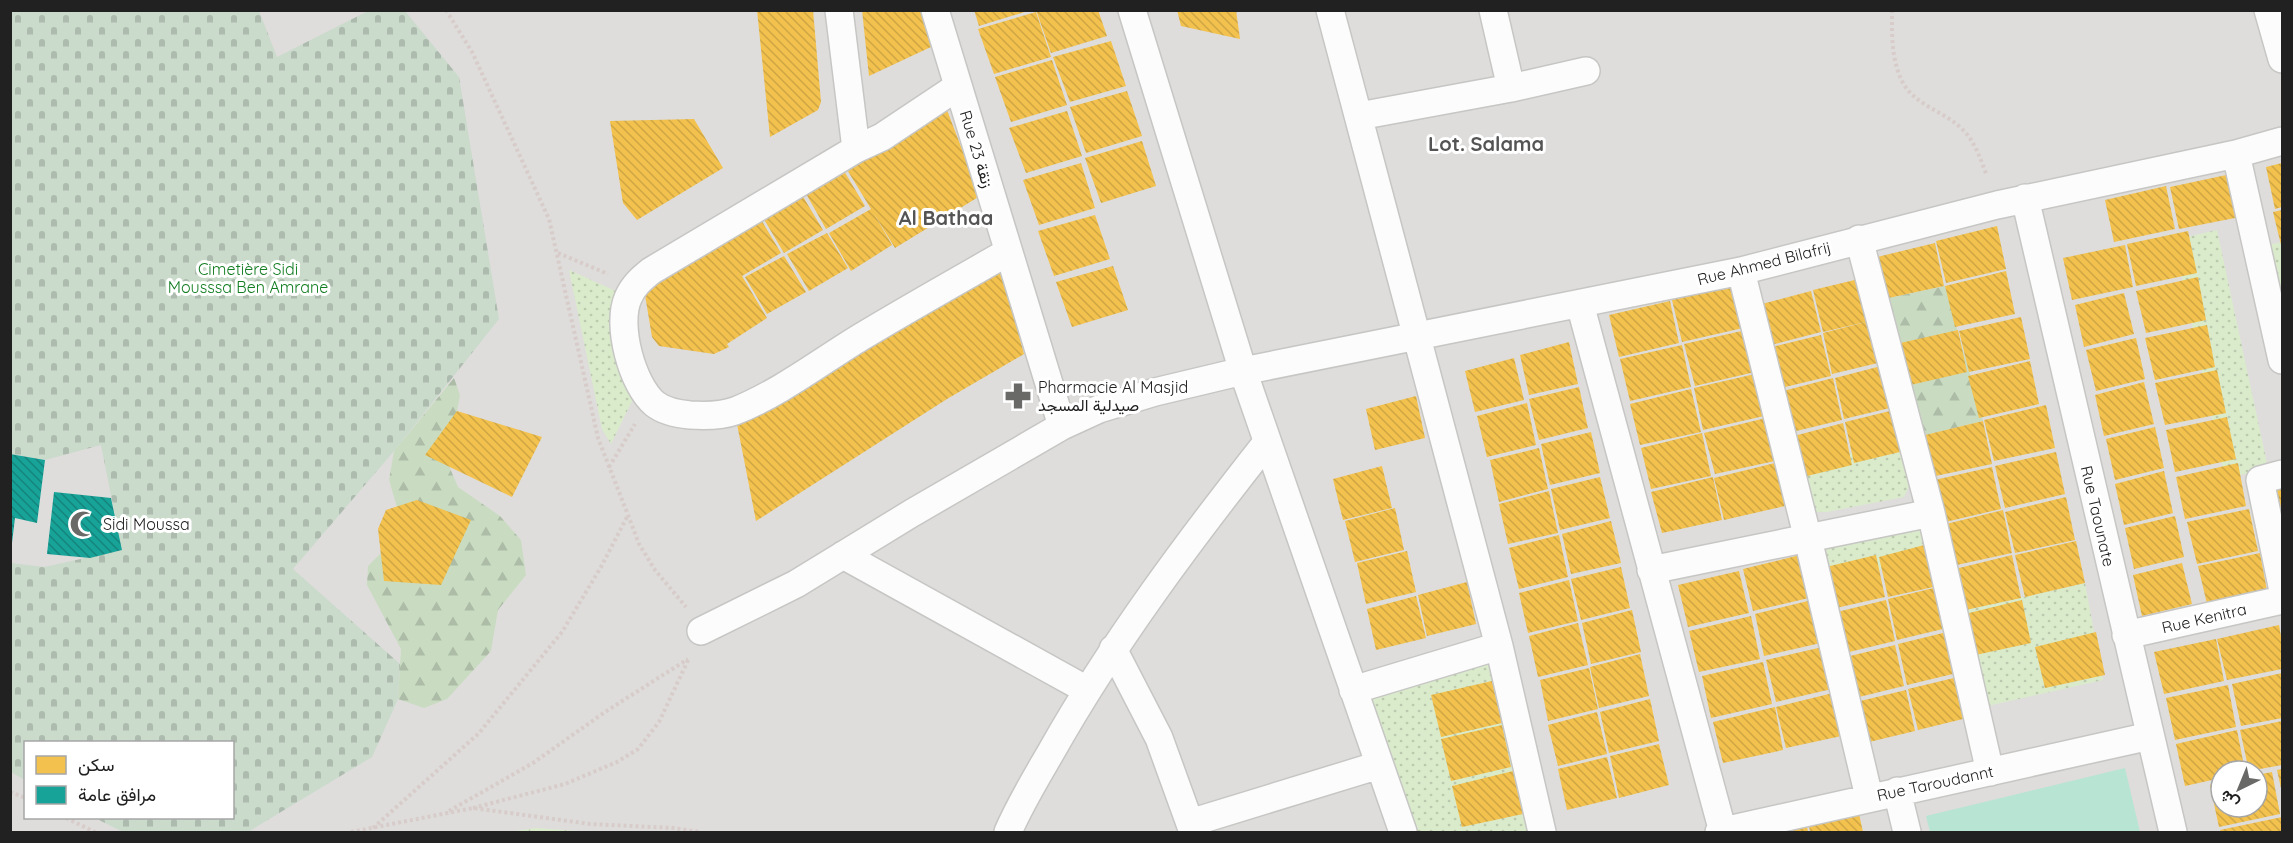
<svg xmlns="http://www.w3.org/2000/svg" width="2293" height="843" font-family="Quicksand,Vazirmatn,sans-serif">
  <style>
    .residential { fill: #dedddb; fill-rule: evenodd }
    .grass { fill: url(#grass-tufts) }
    .forest { fill: url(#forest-firs) }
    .cemetery { fill: url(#cemetery-stones) }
    .garden { fill: url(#garden-dots) }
    .pitch { fill: #b8e4d4 }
    .homes { fill: url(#homes-back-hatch) }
    .public { fill: url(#public-back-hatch) }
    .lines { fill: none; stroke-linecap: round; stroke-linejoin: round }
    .street-casing { stroke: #c6c6c4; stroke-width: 30 }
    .path { stroke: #d7ccc9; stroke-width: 4; stroke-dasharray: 3 3; stroke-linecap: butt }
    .street { stroke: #fdfcfc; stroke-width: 27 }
    .labels { text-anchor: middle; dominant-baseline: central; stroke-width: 6; stroke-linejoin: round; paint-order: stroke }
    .street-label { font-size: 16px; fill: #212121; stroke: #fff }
    .park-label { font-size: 16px; fill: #127d22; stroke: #fff }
    .poi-label { font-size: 16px; fill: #212121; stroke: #fff; text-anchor: start }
    .quarter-label { font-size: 20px; font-weight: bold; fill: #545454; stroke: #fff }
  </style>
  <defs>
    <pattern id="grass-tufts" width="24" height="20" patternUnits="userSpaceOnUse" patternTransform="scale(1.5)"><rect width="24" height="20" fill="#daebcb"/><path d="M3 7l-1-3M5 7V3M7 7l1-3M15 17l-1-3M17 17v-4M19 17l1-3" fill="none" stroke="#bbc9ae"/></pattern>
    <pattern id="forest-firs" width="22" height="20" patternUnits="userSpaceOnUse" patternTransform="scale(1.5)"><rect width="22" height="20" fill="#c9dcc1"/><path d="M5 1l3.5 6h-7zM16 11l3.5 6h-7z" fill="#acbca6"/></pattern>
    <pattern id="cemetery-stones" width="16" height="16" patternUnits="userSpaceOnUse" patternTransform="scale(1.5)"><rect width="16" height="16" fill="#cadacb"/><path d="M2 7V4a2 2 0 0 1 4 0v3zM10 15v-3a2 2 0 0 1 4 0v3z" fill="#adbbae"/></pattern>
    <pattern id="garden-dots" width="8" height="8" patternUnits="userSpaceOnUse" patternTransform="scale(1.5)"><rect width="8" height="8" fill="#daebcb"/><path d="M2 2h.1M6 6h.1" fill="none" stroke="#bbc9ae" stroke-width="1.8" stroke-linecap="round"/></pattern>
    <pattern id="homes-back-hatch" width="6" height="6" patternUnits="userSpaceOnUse" patternTransform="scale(1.5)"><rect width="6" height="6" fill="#f2c14e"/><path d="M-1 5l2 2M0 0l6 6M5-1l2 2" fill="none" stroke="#cfa644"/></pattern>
    <pattern id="public-back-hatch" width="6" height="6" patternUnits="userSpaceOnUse" patternTransform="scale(1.5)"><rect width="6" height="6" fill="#17a398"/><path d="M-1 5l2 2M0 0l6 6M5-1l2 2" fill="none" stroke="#14847c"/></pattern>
  </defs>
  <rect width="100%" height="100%" fill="#efeeea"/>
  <path class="residential" d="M10,11H2282V832H11ZM26,742H232V818H26ZM2221,771H2257V807H2221Z"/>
  <path class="grass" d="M536,828L591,832H508Z"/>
  <path class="forest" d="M1945,286L1983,421L1921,436L1884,299Z
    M454,378L460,395L457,411L458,427L449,466L458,487L500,516L521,540L526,575L498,610L491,651L447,699L424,708L398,699L401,649L367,585L368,566L381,553L397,507L389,480L394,451Z"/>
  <path class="cemetery" d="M10,11H259L277,57L368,11H405L459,77L499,319L394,451L293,569L400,664L398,699L372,757L248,832H123L95,818H232V742H26L25,780L11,772V563L44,567L122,550L101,445L45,460L11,454Z"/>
  <path class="garden" d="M2217,230L2268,468L2225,479L2174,240Z
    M2282,242V315L2268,245Z
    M569,270L620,293C617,300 612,308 611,315C608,344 621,371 635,395L611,444L602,429Z
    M1901,441L1910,484L1904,497L1827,512H1817L1812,509L1801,465Z
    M1924,524L1931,558L1829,581L1822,543Z
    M2085,583L2103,680L1983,707L1961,611Z
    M1489,661L1527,832H1418L1369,694Z"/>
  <path class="pitch" d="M2125,768L2140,832H1930L1926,816Z"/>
  <path class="homes" d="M757,10H813L821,102L818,110L770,137Z
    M862,10H922L933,46L869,76Z
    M974,10H1028V11L979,26Z
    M1036,10H1098L1107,36L1051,53Z
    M1177,10H1236L1240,39L1181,26Z
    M1036,12L1051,57L994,74L978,29Z
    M1111,41L1126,86L1070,102L1053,57Z
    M1052,60L1067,105L1011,122L995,77Z
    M1127,91L1142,136L1086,153L1070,107Z
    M945,105L980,196L895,248L873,212L892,245L851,271L829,233L871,209L846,168Z
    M1067,111L1082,156L1026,173L1009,128Z
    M694,119L723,168L637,220L623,203L610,121Z
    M1142,141L1156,186L1101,203L1085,158Z
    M1081,163L1095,208L1039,225L1023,180Z
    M2282,163V207L2275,209L2266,167Z
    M844,171L865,206L826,229L805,192Z
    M2231,174L2240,217L2179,229L2170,187Z
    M2166,186L2175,229L2114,242L2105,200Z
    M802,195L823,230L784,253L762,216Z
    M2282,210V249L2273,212Z
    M1095,215L1110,259L1054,276L1038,231Z
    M760,218L781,253L742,276L767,318L727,344L729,347L714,354L659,346L652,337L644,289Z
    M1997,226L2006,269L1946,283L1936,241Z
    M2188,231L2197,273L2136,286L2127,244Z
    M827,233L848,268L809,291L787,254Z
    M1935,243L1944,286L1884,299L1873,258Z
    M2125,245L2133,287L2072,300L2063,258Z
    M784,256L806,292L767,314L745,277Z
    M1000,265L1024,354L947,399L756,521L737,424Z
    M1113,266L1128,310L1072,327L1056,282Z
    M2006,271L2015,314L1955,327L1945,286Z
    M2198,277L2206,320L2146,333L2136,291Z
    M1863,278L1882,362L1832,374L1823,333L1870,321L1823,332L1813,290Z
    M1733,285L1743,328L1682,342L1672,300Z
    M1811,291L1821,332L1771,345L1762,304Z
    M2124,293L2134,334L2084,347L2075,305Z
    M1670,301L1679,343L1619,357L1609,315Z
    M2021,317L2030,359L1969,372L1959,331Z
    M2207,325L2215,367L2155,380L2145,338Z
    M1746,330L1755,372L1695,386L1684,344Z
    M1958,330L1967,372L1906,386L1896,344Z
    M1821,335L1831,376L1781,388L1772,347Z
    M2136,338L2145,379L2096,391L2086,350Z
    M1569,342L1578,384L1529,395L1520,355Z
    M1682,345L1691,387L1630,401L1620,359Z
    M1514,358L1524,400L1475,412L1465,371Z
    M2030,361L2039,404L1979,418L1968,376Z
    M1885,365L1894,407L1844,419L1835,378Z
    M2217,370L2226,413L2165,425L2155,383Z
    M1755,374L1764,416L1703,430L1694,388Z
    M1833,378L1842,420L1792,432L1783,391Z
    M2144,382L2154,424L2104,436L2095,395Z
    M1579,387L1588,428L1539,440L1529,399Z
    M1691,389L1701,432L1640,445L1630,404Z
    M1416,396L1425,438L1375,450L1366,409Z
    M1527,403L1536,445L1487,457L1477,416Z
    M2046,405L2055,448L1994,461L1984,420Z
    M1894,410L1904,451L1854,463L1845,422Z
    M457,411L542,437L512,497L425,455Z
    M2227,417L2236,459L2175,472L2166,430Z
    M1766,418L1775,461L1715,474L1704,433Z
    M1983,421L1992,464L1931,477L1921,436Z
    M1843,423L1852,465L1803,477L1794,436Z
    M2155,427L2164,468L2115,480L2106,439Z
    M1591,432L1600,473L1550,485L1541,444Z
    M1702,433L1711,476L1651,489L1641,448Z
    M1539,448L1548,489L1499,502L1490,460Z
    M2056,452L2065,494L2005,508L1995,466Z
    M1775,463L1785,506L1724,520L1714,478Z
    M2238,463L2246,506L2185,519L2176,477Z
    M1382,466L1392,508L1343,520L1333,479Z
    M1992,467L2001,509L1941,523L1930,481Z
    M2164,471L2173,513L2124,525L2115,484Z
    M1600,477L1610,518L1560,530L1551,489Z
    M1713,477L1722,520L1662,533L1651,492Z
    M2282,480V524L2270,483Z
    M1549,491L1558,533L1508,544L1499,504Z
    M2066,497L2075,540L2015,553L2005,512Z
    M417,500L471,520L441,585L384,581L378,529L386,510Z
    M1395,508L1404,550L1355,562L1345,521Z
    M2249,509L2258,551L2197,564L2187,522Z
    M2003,510L2012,553L1952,566L1942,525Z
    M2175,516L2184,557L2134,569L2125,528Z
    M1611,521L1621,563L1571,574L1562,534Z
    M1559,535L1568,577L1519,589L1509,548Z
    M2076,541L2085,583L2025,597L2015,555Z
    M1928,544L1938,586L1888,597L1879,557Z
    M1407,551L1416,592L1366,604L1357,563Z
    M2260,553L2268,596L2208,608L2198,566Z
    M1804,554L1813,597L1753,611L1743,569Z
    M1876,555L1885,597L1836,608L1826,567Z
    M2012,555L2021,598L1961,611L1951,570Z
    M2182,563L2192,604L2142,616L2133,575Z
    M1621,567L1630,608L1581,620L1571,579Z
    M1739,571L1749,613L1688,627L1678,585Z
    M1569,580L1578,621L1528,633L1519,593Z
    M1467,582L1476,624L1427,636L1418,595Z
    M1938,587L1947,628L1897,640L1888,599Z
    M1416,596L1426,638L1376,650L1367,609Z
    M1816,599L1825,642L1764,656L1755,614Z
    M1886,600L1895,641L1845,653L1837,612Z
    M2022,600L2031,643L1971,656L1961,615Z
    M1632,610L1641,652L1591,664L1582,623Z
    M1751,616L1760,659L1699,672L1689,631Z
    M1578,623L1588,665L1538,677L1529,636Z
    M2279,625L2282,642V669L2227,680L2217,639Z
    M1947,632L1957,673L1907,685L1898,644Z
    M2096,632L2105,675L2045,688L2035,647Z
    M2216,639L2224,681L2164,694L2154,652Z
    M1895,645L1904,686L1855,698L1846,657Z
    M1827,646L1836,688L1776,702L1766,660Z
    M1640,654L1649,696L1599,708L1590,667Z
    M1763,662L1772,704L1711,718L1702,676Z
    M1589,668L1598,709L1548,721L1540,680Z
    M2282,673V718L2241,726L2232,684Z
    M1958,677L1967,718L1918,730L1908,689Z
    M1492,681L1502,723L1441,737L1431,695Z
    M2228,685L2236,727L2175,740L2166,698Z
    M1906,690L1915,731L1865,743L1856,702Z
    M1837,692L1846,735L1786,748L1776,707Z
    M1650,699L1659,741L1609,753L1600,712Z
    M1775,707L1783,750L1723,763L1713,722Z
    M1597,712L1607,754L1558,766L1548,725Z
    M2282,721V765L2249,771L2240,730Z
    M1502,725L1511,767L1451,781L1441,739Z
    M2237,730L2245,771H2221V778L2185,786L2176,744Z
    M1659,744L1669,785L1619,798L1610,756Z
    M1607,757L1617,798L1567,810L1558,769Z
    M2282,769V793L2277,770Z
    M1513,771L1523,814L1462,827L1452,786Z
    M2272,772L2280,814L2219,827L2210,785L2221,783V807H2257V775Z
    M1859,814L1863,832H1810L1809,826Z
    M2282,817V832H2221L2220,830Z
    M1807,826L1808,832H1781Z"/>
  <path class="public" d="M10,454L45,460L37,523L15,518L12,543Z
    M54,492L111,498L122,550L90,558L47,554Z"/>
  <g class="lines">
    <g class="street-casing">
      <path id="street" d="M839,10L856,149
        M935,10L1062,426
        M1132,10L1243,371L1403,832
        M1330,10L1499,646L1542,832
        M2268,10L2282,59
        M957,87L882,137L856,149L651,271C641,279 633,286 628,298C616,325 632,385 655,404C664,411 679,414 690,415C705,416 721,416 735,411C780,393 820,362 861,337C909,308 959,280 1008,252
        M1511,88L1586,71
        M1359,116L1511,88L1493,10
        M2236,154L2282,360
        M2025,198L2173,832
        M1859,239L1931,513L1990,772
        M1741,271L1808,539L1869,797
        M1580,304L1723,832
        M2282,474L2260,480L2282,586
        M843,555L1087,690
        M1651,570L1931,513
        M701,631L796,584L912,513L1062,426L1099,409L1155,392L1243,371L1741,271L1997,205L2236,154L2282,141
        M2126,635L2282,600
        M1113,649L1159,738L1193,832
        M1353,690L1499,646
        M1897,791L1907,832
        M1190,823L1379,765
        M1008,832C1020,804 1036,778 1051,752C1113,642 1189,541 1267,442
        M1719,832L2150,736"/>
    </g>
    <path class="path" d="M446,10L472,52L549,219L598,438L628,515L639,544L655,570L686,607
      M1892,10C1892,35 1891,60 1903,83C1915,105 1943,111 1961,128C1975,141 1980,158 1987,176
      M558,253L608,274
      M609,467L635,424
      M10,792L26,798
      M473,808L565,784L617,762L638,749L659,722L689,658
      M449,811L533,763L605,712L688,659
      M66,818L95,832
      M373,828L479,733L562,632L601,567L628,515
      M351,832L473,808L590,824L673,828L700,832"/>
    <use href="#street" class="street"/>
  </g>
  <defs>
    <g id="pharmacy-bare" transform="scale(2.07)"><path d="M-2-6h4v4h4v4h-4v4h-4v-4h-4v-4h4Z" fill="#696967" stroke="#fff" stroke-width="2.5" paint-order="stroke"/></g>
    <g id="mosque-bare" transform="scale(2.07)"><path d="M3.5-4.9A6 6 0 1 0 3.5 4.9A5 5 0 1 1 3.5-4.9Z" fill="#696967" stroke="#fff" stroke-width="2.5" paint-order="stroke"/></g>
  </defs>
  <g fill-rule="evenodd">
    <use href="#pharmacy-bare" x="1018" y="396"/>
    <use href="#mosque-bare" x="83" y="524"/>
  </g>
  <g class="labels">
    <g class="street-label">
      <text transform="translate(977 149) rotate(73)">Rue 23 زنقة</text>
      <text transform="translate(1764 263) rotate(-14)">Rue Ahmed Bilafrij</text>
      <text transform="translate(2098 516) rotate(77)">Rue Taounate</text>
      <text transform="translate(2204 618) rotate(-13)">Rue Kenitra</text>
      <text transform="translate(1935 783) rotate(-12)">Rue Taroudannt</text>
    </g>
    <g class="park-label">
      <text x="248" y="269">Cimetière Sidi<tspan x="248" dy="18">Mousssa Ben Amrane</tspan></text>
    </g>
    <g class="poi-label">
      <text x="1038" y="387">Pharmacie Al Masjid<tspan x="1038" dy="18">صيدلية المسجد</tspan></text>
      <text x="103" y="524">Sidi Moussa</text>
    </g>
    <g class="quarter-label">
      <text x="1486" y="143">Lot. Salama</text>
      <text x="946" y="217">Al Bathaa</text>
    </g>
  </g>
  <rect width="2293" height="843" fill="none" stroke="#212121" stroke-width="24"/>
  <rect x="24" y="741" width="210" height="78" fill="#ffffff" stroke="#a6a6a6" stroke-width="1.5"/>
  <rect x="36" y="756" width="30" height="18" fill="#f2c14e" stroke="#a6a6a6" stroke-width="1.5"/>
  <text x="78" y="771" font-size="18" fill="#212121">سكن</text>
  <rect x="36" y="786" width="30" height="18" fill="#17a398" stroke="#a6a6a6" stroke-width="1.5"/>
  <text x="78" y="801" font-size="18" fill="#212121">مرافق عامة</text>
  <g transform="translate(2239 789) rotate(223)"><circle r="28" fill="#ffffff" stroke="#a6a6a6" stroke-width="1.5"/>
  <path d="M0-4.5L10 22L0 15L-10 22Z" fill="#696967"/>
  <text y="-9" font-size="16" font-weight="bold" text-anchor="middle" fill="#212121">ش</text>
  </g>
</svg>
